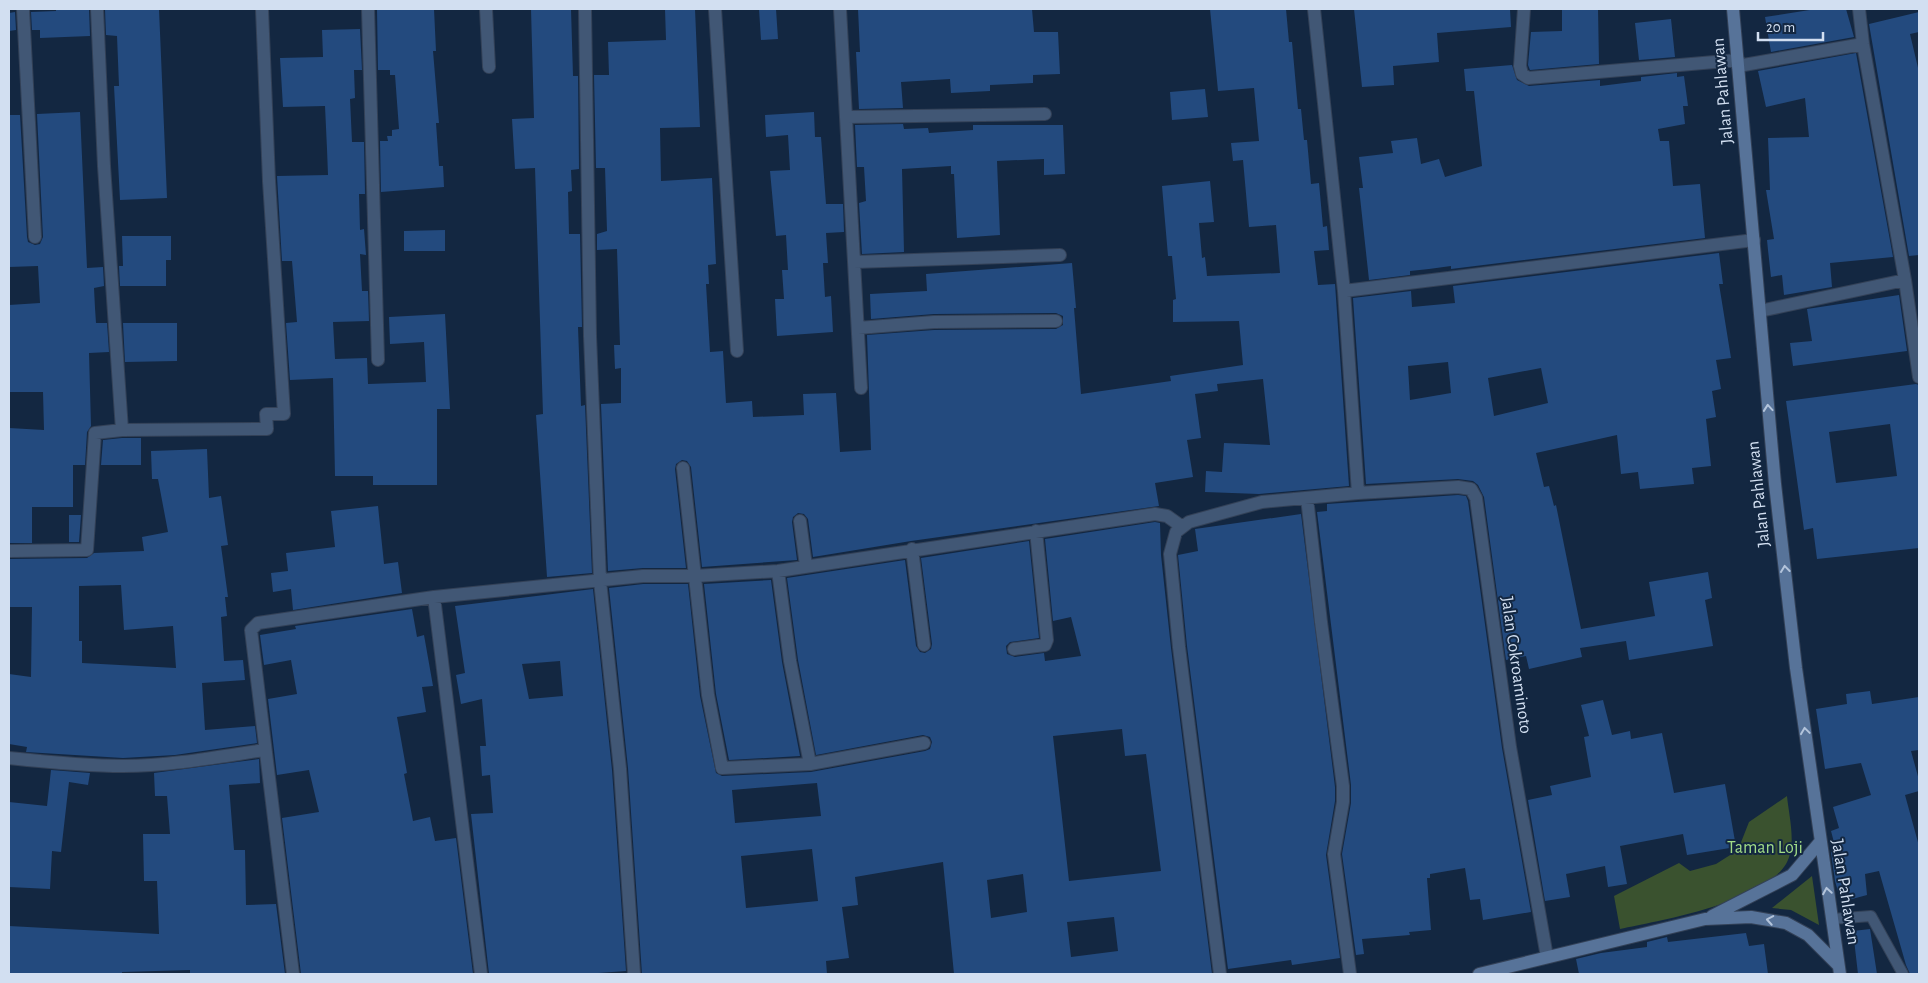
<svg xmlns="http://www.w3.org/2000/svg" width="1928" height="983" font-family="'Alegreya Sans',sans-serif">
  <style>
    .green { fill: #3a522f }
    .building { fill: #234a7e; fill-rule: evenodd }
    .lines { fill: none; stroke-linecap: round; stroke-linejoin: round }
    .lane-casing { stroke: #334157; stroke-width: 12 }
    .street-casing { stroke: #334157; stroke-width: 14 }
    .secondary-casing { stroke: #334157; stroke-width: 14 }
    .lane { stroke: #415775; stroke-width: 10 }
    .street { stroke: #415775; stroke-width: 12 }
    .secondary { stroke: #577399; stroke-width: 12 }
    .oneway { stroke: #b3c4db }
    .labels { text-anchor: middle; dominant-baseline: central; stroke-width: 4; stroke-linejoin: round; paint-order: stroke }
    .street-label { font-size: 18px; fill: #d2dff1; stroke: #132741 }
    .park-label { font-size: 18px; fill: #a1db87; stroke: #132741 }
  </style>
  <rect width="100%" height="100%" fill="#132741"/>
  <path class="green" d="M1787,796C1789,817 1797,845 1786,864C1762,903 1663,920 1620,929L1614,896L1679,863L1690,871L1716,864L1738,850L1749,822Z
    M1812,876L1819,925L1791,910L1772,908Z"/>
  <path class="building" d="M56,9H89L90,36L40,38V30H32L31,12L56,11Z
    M105,9H159L167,198L120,200L114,86H119L117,36L106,35Z
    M377,9H434L436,51H433L439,123H436L439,166H443L444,187L381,192L380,141H388L387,136H392V130L399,129L395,75H390V70H378Z
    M531,9H571L573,76H578L579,169L571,170L572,191L568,192L569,234H580L582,327H578L581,406L585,405L592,573L547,577L536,415L543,414L535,168L515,169L512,119L534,118Z
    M665,9H695L700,127L660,128L661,181L712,178L716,264L708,265L709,284H706L710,352L723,351L726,403L752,401L753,417L804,415L803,394L836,393L840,452L871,450L867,335L934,330L1056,329L1063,325V316L1056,313L934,314L871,319L870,294L927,291L926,274L1072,263L1076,308H1074L1081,394L1171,381L1170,376L1243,365L1239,321L1173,322V300L1176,299L1172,256H1168L1162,186L1210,181L1214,222L1199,223L1202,258L1205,257L1207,276L1280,273L1276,225L1249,227L1243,160L1233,161L1231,143L1259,141L1254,88L1218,91L1210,9H1286L1289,42H1292L1298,109H1301L1304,140H1307L1311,184L1319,183L1323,227L1327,226L1329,250L1314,251L1318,285L1335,284L1349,486L1259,494L1205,492L1206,471L1222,472L1224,443L1270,445L1263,379L1217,384L1218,391L1195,394L1201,438L1187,440L1193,477L1155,483L1159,506L911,541L813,557L808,519L804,514L798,513L793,517L792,522L797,560L702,567L691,467L687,461L682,460L676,464L675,469L686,568H643L608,571L601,404L621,403V368L615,369L614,345H620L617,249L597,250V234L607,231L605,168H596L594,75H609L608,42L666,40Z
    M759,9H776L778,39L761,40Z
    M858,9H1032L1034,32H1058L1060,74L1033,75V83L990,85V91L951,93L950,79L901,82L903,108L859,109L856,52H860Z
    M1354,9H1510L1511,27L1437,33L1439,62L1393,66L1394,85L1362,87Z
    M1562,9H1598L1599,64L1530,70L1528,65L1531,32L1562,31Z
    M1816,9H1846L1854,37L1771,52L1765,17Z
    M15,12L16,30L9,31V13Z
    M1919,12V32L1910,34L1919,72V255L1909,256L1869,24Z
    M1671,19L1675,57L1639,60L1635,23Z
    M360,29L362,70H354L355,98L350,99L352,142H364L365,194H359L360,230L364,229L366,255L360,254L362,291H368L369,321L333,322L335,359L367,358L368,384L426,382L424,342L390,344L389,317L445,314L450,409H437V485H373V476H335L333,378L290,380L286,323L297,322L292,261H282L277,176L328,175L327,149L325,106L283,107L280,58L323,57L322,30Z
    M1856,53L1893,257L1830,263L1832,287L1784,295L1782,275L1771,277L1768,250L1767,240L1774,239L1766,190H1770L1768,138L1809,137L1805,98L1766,107L1758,71Z
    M1512,65L1517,80L1529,86L1600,80V86L1641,81V77L1677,73V77L1684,76L1688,106H1683L1685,124L1658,129L1660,141H1669L1673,186L1700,184L1705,238L1451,269V266L1429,269L1410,271V275L1369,280L1359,188H1363L1359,157L1393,153L1391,141L1417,138L1421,164L1439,159L1445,177L1482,166L1474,91H1466L1464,69Z
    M1205,89L1208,117L1172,120L1170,92Z
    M80,112L87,268L103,267L104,286L94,288L95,308L96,323H107L109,352L89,353L91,426L87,432L85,465H73V507H32V543H9V428L44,430L43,392H10L9,305L40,303L38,266L9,267V115H20L27,237L28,242L35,245L40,244L43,237L37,114Z
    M814,112L815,137H821L826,204H843L844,232L826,233L828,263H823L825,297L831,296L833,332L777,336L775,299H784L782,270H788L786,235L776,236L770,171L790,170L788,135L766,137L765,115Z
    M903,124L904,129L928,128L929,133L973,130V125H1063L1065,174L1044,175V159L997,161L1000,235L957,238L954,174H951V166L902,169L904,252L862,254L859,203L866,201L864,167H857L855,125Z
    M445,230V251H404V231Z
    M122,236H171V260H166V286H120L119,266H123Z
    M1719,253L1723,284H1719L1731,358L1716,360L1721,389L1712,391L1716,417L1706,419L1711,466L1692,468L1694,484L1640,489L1638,472L1621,474L1617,435L1536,453L1544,487L1549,486L1554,506L1556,505L1581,629L1655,616L1649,582L1708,572L1712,598L1705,600L1713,646L1629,660L1626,641L1580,648L1582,657L1529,669L1526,656L1506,660L1484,497L1478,485L1473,481L1458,479L1366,484L1353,298L1411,291L1412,307L1455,303L1453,286ZM1448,362L1451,393L1410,400L1408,366ZM1541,368L1548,403L1494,416L1488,378Z
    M1899,295L1907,351L1793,366L1790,343L1812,341L1807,309Z
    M123,323H177V361L125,362Z
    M1916,384L1919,385V548L1817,559L1813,528L1804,530L1786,401ZM1890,424L1897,476L1836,483L1829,432Z
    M122,438H141V465H101L103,440Z
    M207,449L209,498L221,496L228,545L221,546L228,597H225L227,616L221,617L224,661L243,660L245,680L202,683L205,730L255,726L257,743L175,755L123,758L26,752L27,747L9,744V674L31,677L32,607H9V559L87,558L94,553L144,551L142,537L168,532L158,479H152L151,451ZM121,585L124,630L173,626L176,668L82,663V641H79V586Z
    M1458,495L1466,496L1468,501L1502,748L1531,912L1483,920L1480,899L1470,900L1465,868L1430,874V878H1427L1431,930L1409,932L1410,935L1362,939L1364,954L1356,955L1342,854L1351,803V785L1317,512L1327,511V504Z
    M378,506L384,564L398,562L402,593L293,610L291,589L273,592L271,573L288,571L286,553L335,547L331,511Z
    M1301,514L1335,787V801L1326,855L1340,958L1292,965L1291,960L1228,969L1187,646L1178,555L1198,551L1195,529Z
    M69,515H81L79,542H69Z
    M1155,522L1160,523L1161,555L1171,648L1212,974H954L943,862L855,877L858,905L842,907L849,958L826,961L827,974H642L628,768L609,588L643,584H688L700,696L716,773L722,776L811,772L925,751L930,749L932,742L930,737L923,735L816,755L798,660L787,578L905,560L916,646L920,652L925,653L931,649L932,644L921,558L1029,541L1039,638L1010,642L1006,646L1007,654L1015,657L1044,653L1045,661L1081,656L1071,617L1053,621L1045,539ZM1122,729L1125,756L1146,754L1161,871L1069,881L1053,736ZM817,783L821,816L735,823L732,790ZM812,849L818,901L746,908L741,856ZM1023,874L1027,912L991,918L987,880ZM1114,917L1118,951L1071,957L1067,922Z
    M771,580L782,662L800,756L729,760L716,694L704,584Z
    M593,589L612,770L626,971L585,974H489L471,814L493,813L490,775L482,776L480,746H486L482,699L461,704L456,675L465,673L455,606ZM560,661L563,696L529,699L522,664Z
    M412,609L417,637L424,635L433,686L422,687L426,712L397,717L407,773L404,774L413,821L430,817L435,841L456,838L473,974H301L282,818L319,812L309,770L277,775L268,699L297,694L291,660L264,665L260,635L296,629L295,626Z
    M1870,691L1872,704L1919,697V750L1911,751L1919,780V791L1905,795L1919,846V974H1910L1906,965L1879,871L1865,874L1867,895L1841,902L1835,881L1831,852L1836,850L1831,831L1839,828L1833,807L1871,795L1861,763L1825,769L1816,709L1847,704L1846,694Z
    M1603,700L1612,735L1630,731L1631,739L1662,733L1674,793L1725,784L1736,847L1687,855L1683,834L1620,846L1627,884L1608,887L1605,866L1566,874L1570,897L1545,901L1528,800L1552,795L1550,786L1591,777L1584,737L1589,736L1581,705Z
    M259,759L260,783L229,785L234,850H245L246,905L276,904L285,974H190V970L122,972V974H9V926L159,934L157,881H144L143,834H170L167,796H155L154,773Z
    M51,770L90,773L88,785L69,782L61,852L52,851L50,889L9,887V802L47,806Z
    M1870,929L1877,974H1858L1853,931Z
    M1746,933L1749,946L1764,944L1768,974H1579L1576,959L1601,953L1647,947V942L1667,937L1668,942Z"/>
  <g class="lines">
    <g class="lane-casing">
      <path id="lane" d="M1832,919L1871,916L1903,974"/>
    </g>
    <g class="street-casing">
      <path id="street" d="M23,9L35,237
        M97,9L104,166L122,430
        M368,9L378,360
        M486,9L489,67
        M585,9L590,336L600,581L620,769L634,974
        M715,9L737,351
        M840,9L861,388
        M1314,9L1344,291L1754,240
        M1524,9L1520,66L1522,74L1528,78L1738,60
        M1859,9L1863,44L1905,280L1919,377
        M1738,66L1863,44
        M847,117L1045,114
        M854,262L1060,255
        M1344,291L1358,493
        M1760,311L1905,280
        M858,328L934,322L1056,321
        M683,468L708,695L722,768L810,764L924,743
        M1307,498L1321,622L1343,786V802L1334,854L1350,974
        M800,521L806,566
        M912,549L924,645
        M9,551L87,550L95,433L122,430L267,429L266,414H284L269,181L262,9
        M778,571L790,661L810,764
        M434,597L481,974
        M1014,649L1045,645L1047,640L1036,531
        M9,758C47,762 85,766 123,766C170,766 218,757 264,750
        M293,974L251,630L258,623L434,597L643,576H695L778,571L1155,514L1167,516L1181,526
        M1220,974L1179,647L1170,554L1176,532L1189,522L1262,502L1358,493L1458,487L1471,489L1476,498L1510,747L1547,957"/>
    </g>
    <g class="secondary-casing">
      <path id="secondary" d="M1733,9L1775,484L1796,668L1840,974
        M1712,916L1792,875L1820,842
        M1479,974L1705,919L1751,917L1786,923L1808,935L1838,965"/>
    </g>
    <use href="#lane" class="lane"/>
    <use href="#street" class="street"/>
    <use href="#secondary" class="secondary"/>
  </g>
  <defs><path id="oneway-chevron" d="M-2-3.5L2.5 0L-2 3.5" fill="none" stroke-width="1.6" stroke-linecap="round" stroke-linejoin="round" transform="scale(1.25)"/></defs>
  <g class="oneway">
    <use href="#oneway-chevron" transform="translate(1768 408) rotate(-95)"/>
    <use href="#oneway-chevron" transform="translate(1785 569) rotate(-97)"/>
    <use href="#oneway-chevron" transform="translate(1805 731) rotate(-98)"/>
    <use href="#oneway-chevron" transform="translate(1827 891) rotate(-99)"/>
    <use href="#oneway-chevron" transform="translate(1770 920) rotate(-170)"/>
  </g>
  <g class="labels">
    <g class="street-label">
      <text transform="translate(1723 91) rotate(-95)">Jalan Pahlawan</text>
      <text transform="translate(1759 494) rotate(-96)">Jalan Pahlawan</text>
      <text transform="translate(1516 665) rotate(82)">Jalan Cokroaminoto</text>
      <text transform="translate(1845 892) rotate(81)">Jalan Pahlawan</text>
    </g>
    <g class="park-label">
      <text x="1765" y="848">Taman Loji</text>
    </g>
  </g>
  <rect width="1928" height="983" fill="none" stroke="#d2dff1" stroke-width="20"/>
  <path d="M1758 32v8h65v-8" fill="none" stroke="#d2dff1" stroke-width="2.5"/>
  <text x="1766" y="32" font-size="15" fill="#d2dff1" stroke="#132741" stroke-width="4" paint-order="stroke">20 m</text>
</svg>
